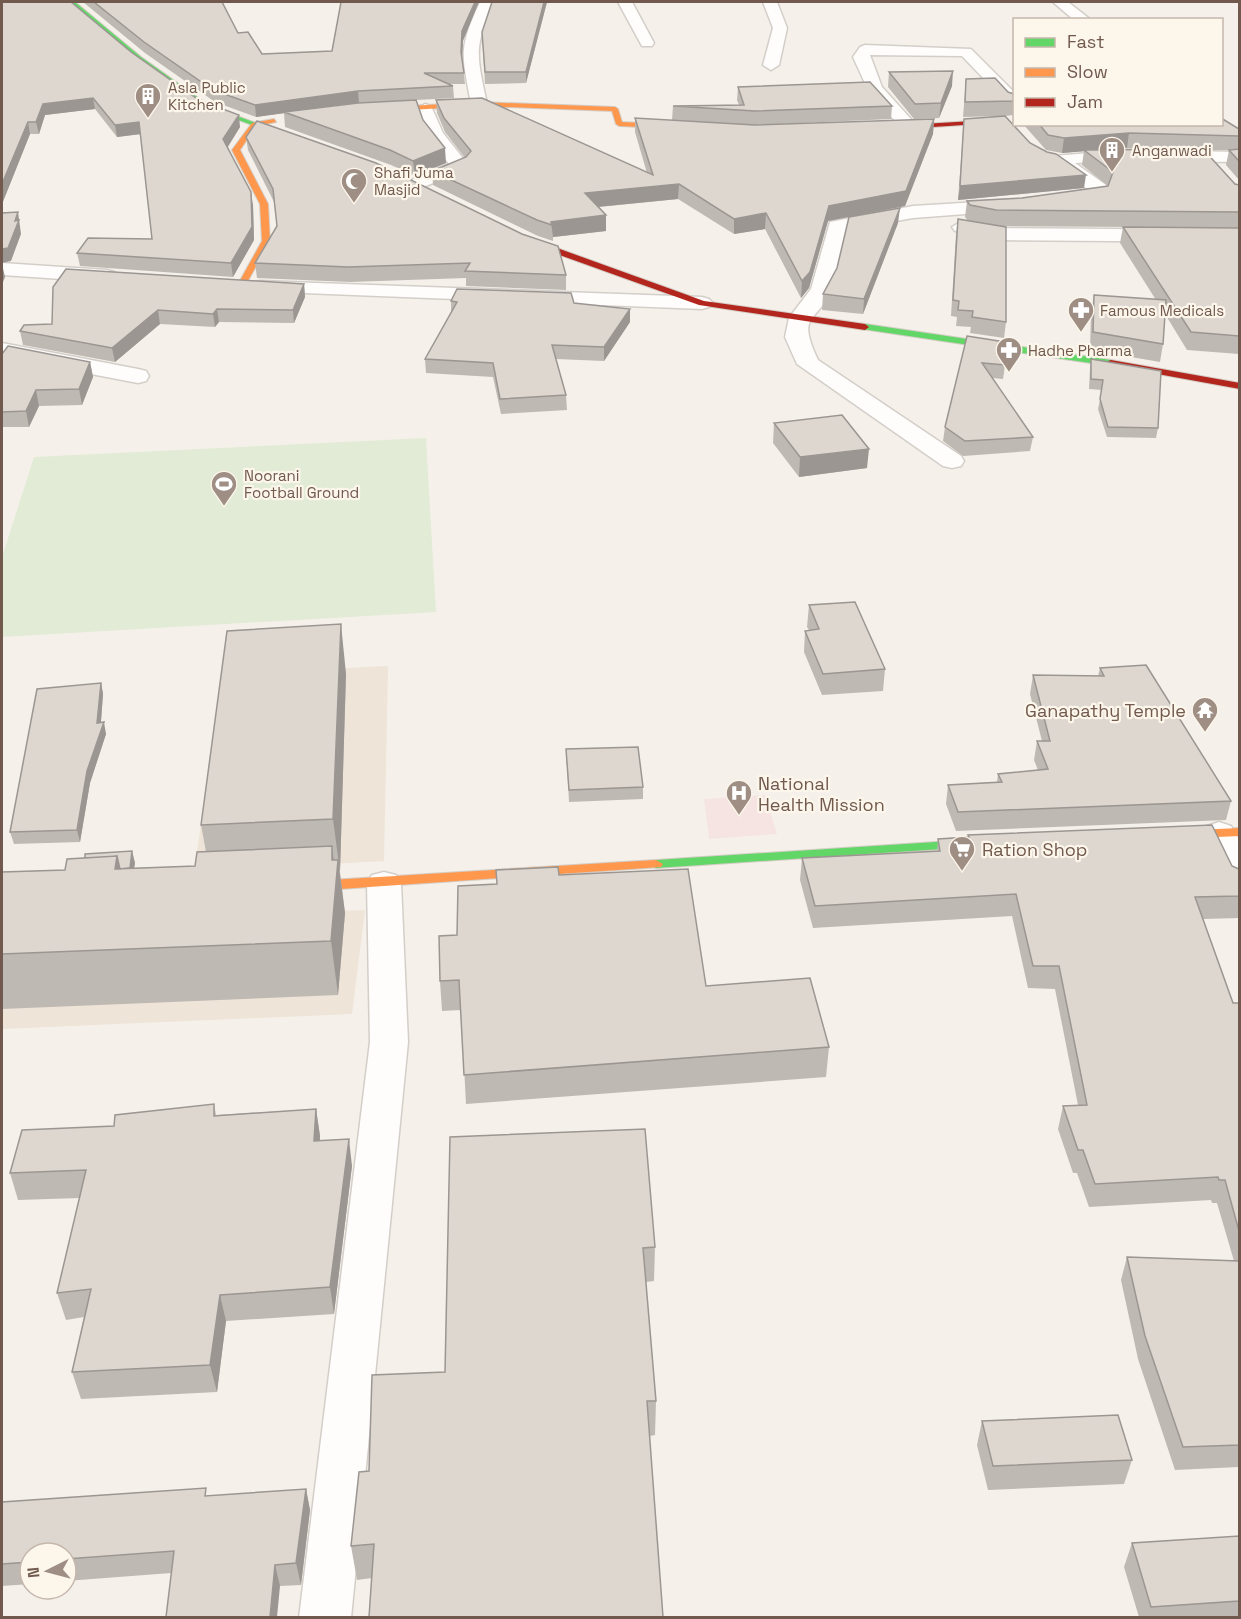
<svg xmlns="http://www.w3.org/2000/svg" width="1241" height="1619" font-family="'Space Grotesk',sans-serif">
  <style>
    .residential { fill: #eee4d8 }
    .medical { fill: #f6e4e3 }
    .green { fill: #e2ebd6 }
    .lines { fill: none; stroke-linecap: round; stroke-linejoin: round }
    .street-casing { stroke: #d4cec9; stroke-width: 3 }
    .fast-casing { stroke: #d4cdc6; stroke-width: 2 }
    .slow-casing { stroke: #d4cdc6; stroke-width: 2 }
    .jam-casing { stroke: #d4cdc6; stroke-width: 2 }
    .street { fill: #fefdfc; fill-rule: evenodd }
    .fast { fill: #63d668; fill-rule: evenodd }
    .slow { fill: #ff974d; fill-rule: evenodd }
    .jam { fill: #b3261e; fill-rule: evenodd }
    .wall { fill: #bfb9b3; fill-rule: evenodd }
    .shaded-wall { fill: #9b9692 }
    .building { fill: #ded7d0; stroke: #9b9692; stroke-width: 1.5 }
    .labels { text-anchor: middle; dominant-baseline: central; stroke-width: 4.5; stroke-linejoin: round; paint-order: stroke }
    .far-poi-label { font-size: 15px; fill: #71594d; stroke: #fdf6eb; text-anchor: start }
    .poi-label { font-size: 18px; fill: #71594d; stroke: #fdf6eb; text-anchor: start }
  </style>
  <rect width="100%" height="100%" fill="#f5f1ea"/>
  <path class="residential" d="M388,666L384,861L194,872L223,674Z
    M365,910L352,1014L2,1029V924Z"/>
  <path class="medical" d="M765,795L777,834L709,839L704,799Z"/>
  <path class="green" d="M426,438L436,612L2,637V557L34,457Z"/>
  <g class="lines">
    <g class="street-casing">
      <path id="street" d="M480,2H494C473,49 477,55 487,104L479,109L471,104C462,55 458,49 480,2Z
        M618,2H632L654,43L652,46H642Z
        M763,2H777L787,28L779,65L771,70L763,65L773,28Z
        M1053,2H1068L1091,20H1074Z
        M865,45L971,49L1014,92V106L1008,104L962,56L870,55L882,87L919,128L911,133L905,132L869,92L853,57L860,47Z
        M425,104L431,106L443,133L469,166L466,170L413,191L404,186L407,182L449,164L426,133L417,109Z
        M1127,150L1240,152V162L1127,161L1075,163L1106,185L1109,189L1107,195C1100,205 1067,207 1055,204L1053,200L1055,196L1090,191L1053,164L1050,160L1053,156Z
        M1011,200L1020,206L1018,210L913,218L846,230C841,249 839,272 831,290C816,325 796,313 818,360L961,456L964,461L961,466L952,468L943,466L797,364L785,337L789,318L811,289L830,222L913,206Z
        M962,221L994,228L1240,230V242L994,240L955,231L952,227Z
        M2,263L107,270L114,272L117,276L114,280L107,282L2,275Z
        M260,281L702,297L709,299L713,303L709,307L702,309L253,291L250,287L253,283Z
        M2,343L138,369L146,371L149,376L146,381L138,383L2,357Z
        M1219,822L1231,826L1240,841V890L1228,887L1202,833L1207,826Z
        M384,872L396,875L401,883L408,1042L351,1618H299L370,1042L367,883L372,875Z"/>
    </g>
    <g class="fast-casing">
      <path id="fast" d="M69,2H75L141,57L210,106L299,139L293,140L206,108L137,59Z
        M865,324L1111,360L1116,363L1111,366L862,329L861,327Z
        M982,839L989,843L987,846L656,868L649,864L656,860Z"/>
    </g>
    <g class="slow-casing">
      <path id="slow" d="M479,102L615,107L618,109L622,122L681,125L684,127L681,129L619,126L616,124L612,111L479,106L375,112L372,110L375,108Z
        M274,119L276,122L256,126L240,150L268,204L270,241L245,286L241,289L237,286L262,241L260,204L232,150L252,123Z
        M1240,828V836L1171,839L1164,835L1171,831Z
        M656,860L663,864L661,867L297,892L290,887L297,882Z"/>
    </g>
    <g class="jam-casing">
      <path id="jam" d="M1007,119L1009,122L888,130L885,128L888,126Z
        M515,235H521L704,301L865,324L869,327L865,330L699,305L515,239Z
        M1111,360L1240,383V389L1108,365V361Z"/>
    </g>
    <use href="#street" class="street"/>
    <use href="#fast" class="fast"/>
    <use href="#slow" class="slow"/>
    <use href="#jam" class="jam"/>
  </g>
  <path class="wall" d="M2,2L131,52L199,100L240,127L228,147L253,205L254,240L233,277L80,266L77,253L152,239L141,134L117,137L95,109L45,115L39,134H30L2,204Z
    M83,2H222L238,33L262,54L332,51L463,41L462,57L465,84H448L453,86L454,98L379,102L423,120L446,163L415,176L391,165L285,127L284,113L256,117L215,102L145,53Z
    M547,2L526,83L485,84L482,32Z
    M889,72L952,86L939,118L914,119L888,87Z
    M966,79L1014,94V115L1005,116L1030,143L1084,188L958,200L964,119L1002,116L963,117Z
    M738,87L892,106L891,119L754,125L672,120L673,106L739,105L737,100Z
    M436,100L647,173L635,132V118L755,125L934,119L933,134L905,206L828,221L809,288L801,298L765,229L734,234L678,199L599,207L606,215V231L553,237V241L538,236L433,185L432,171L465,158L445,132L437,113Z
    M1023,124H1221L1239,129V180L1226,165L1229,150H1203L1235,184L1239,185V354L1187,350L1165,314L1163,344L1160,362L1090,350L1091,313L1094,295L1156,300L1120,243L1123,227H1139L997,226L1006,322L1004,338L970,333L971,327L956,326L957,317L951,316L956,234L958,219L968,221L965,217L967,201L1022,198L1108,186L1082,165L1084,151L1062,153L1046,150ZM1127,148L1196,149L1098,150Z
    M246,137L566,275V290L466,286V278L350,282L257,278L255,263L277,226L274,202L248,150Z
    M898,223L863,314L822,310L823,294Z
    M304,284L305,297L294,323L219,322L215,327L160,324L115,362L23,345L20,331L52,324Z
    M451,301L574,303L630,322L604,361L556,359L566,395L567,410L501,414L493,377L426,373L425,359L451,312Z
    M967,336L1005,365L1003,379L992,378L1033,437L1030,451L963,456L943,441L945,427Z
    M2,354L90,362L93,377L82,405L39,406L29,427H2Z
    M1091,359L1158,428L1156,438L1107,437L1098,409L1102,390L1089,389L1090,369Z
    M774,423L867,468L799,477L773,443Z
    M809,605L885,669L883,691L822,695L804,652L805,631L809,630L807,627Z
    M1100,668L1231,801L1226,820L956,831L946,804L948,785L997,782L998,774L1038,770L1034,760L1037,741H1042L1030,694L1033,675L1098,676Z
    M346,674L340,872L345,913L338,995L2,1009V872L65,870L85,858L132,851L135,863L134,868L195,866L206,852L201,825Z
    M101,683L103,694L101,722L106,734L90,783L80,842L14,844L10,832Z
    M566,749L643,787V799L569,802Z
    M968,835L1232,866L1239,869V918L1203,919L1233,1003H1239V1467L1175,1470L1138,1359L1121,1280L1127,1257L1234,1261L1217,1203H1212L1211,1200L1089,1207L1077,1173H1073L1058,1129L1063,1106L1078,1105L1055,989L1028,988L1012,916L813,928L800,880L802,858L937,851L938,839L968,837Z
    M559,875L706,986L829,1047L826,1077L466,1104L461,1010L442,1011L440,981L457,935L497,884Z
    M214,1104L216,1115L316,1109L320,1136V1141L352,1166L334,1314L226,1321L217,1392L81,1399L72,1372L84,1317L66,1320L57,1293L80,1198L18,1200L10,1173L114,1126Z
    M450,1137L655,1247L654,1281L646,1282L656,1401L655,1435L650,1436L372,1578L357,1580L351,1546L369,1471L445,1372Z
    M982,1421L1132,1460L1124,1484L988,1490L977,1445Z
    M306,1489L310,1510L301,1585L280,1586L171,1573L66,1581V1553H30V1584L2,1586V1502L208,1496Z
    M1239,1536V1617H1139L1124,1567L1132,1543Z"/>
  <path class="shaded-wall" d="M475,2H479L463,41L462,63L461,52L462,31Z
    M544,2H547L526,83V72Z
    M953,71L952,86L939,118L941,103Z
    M358,91L359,103L256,117L255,105Z
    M93,98L95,109L45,115L39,134L36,122L43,104Z
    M239,115L240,127L225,151L223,139Z
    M934,119L933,134L905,206L828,221L809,288L801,298L802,281L829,206Z
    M28,122L30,134L2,204V184Z
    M139,122L141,134L117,137L115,125Z
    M1129,133L1127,148L1062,153L1064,138Z
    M445,148L446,163L415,176L413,161Z
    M1086,175L1084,188L958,200L960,186Z
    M679,184L678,199L586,208L585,193Z
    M251,192L253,205L254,240L233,277L231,263Z
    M900,208L898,223L863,314L864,299Z
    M18,212L21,234L11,261L2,263V249L15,221Z
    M766,213L765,229L734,234V219Z
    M606,215V231L553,237L551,222Z
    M2,264L5,277L3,282L2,276Z
    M304,284L305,297L294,323L293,310Z
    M217,309L219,322L215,327L213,314Z
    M630,309V322L604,361V347Z
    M158,310L160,324L115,362L112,348Z
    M90,362L93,377L82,405L79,389Z
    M36,390L39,406L29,427L26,411Z
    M869,449L867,468L799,477L800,457Z
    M341,624L346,674L340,872L333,819Z
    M101,683L103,694L100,734L97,723Z
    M104,722L106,734L90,783L80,842L77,830L87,771Z
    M332,846L336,879L338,860L345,913L338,995L331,941Z
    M132,851L135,863L132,881L130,869Z
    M117,856L129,909L115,869Z
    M316,1109L320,1136L318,1168L314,1141Z
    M349,1139L352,1166L334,1314L330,1287Z
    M220,1295L226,1321L217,1392L210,1365Z
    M306,1489L310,1510L301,1585L296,1563Z
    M275,1565L280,1586L277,1617H270Z"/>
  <path class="building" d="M2,2H71L131,52L199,100L239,115L223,139L251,192L252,227L231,263L77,253L88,238L152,239L139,122L115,125L93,98L43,104L36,122H28L2,184Z
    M94,2H222L238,33L248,32L262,54L332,51L341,2H475L462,31L461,52L464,73H424L453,86L358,91L255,105L213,90L144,42Z
    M492,2H544L526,72H485L482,32Z
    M953,71L941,103L915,104L889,72Z
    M995,78L1008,92L1014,94V101L965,102L966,79Z
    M870,82L892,106L755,111L673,106L744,105L738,87Z
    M482,98L653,175L635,118L755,125L934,119L906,191L829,206L810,272L802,281L766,213L734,219L679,184L585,193L606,215L551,222L552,225L537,220L432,171L466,157L471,151L444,118L436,100Z
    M416,100L423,120L445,148L413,161L390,150L284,112L358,103Z
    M1005,116L1030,143L1047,152L1056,154L1086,175L960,186L964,119Z
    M1221,118L1239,129V136L1129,133L1064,138L1048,135L1039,124H1221Z
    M257,121L376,163L522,234L558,246L566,275L465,271L470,263L348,267L255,263L277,226L273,189L246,137Z
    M1203,149L1235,184L1239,185V212L996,210L970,205L967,201L1022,198L1108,186L1113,172L1084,150Z
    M1239,149V161L1229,150Z
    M900,208L864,299L823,294L837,268L849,217Z
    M18,212L15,221L19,220L8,248L2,249V213Z
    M958,219L1006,227V322L972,317L973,311L958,310L959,301L953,300Z
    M1123,227L1239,228V336L1191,332Z
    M66,269L304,284L293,310L217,309L213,314L158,310L112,348L20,331L24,325L52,324L53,287Z
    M457,289L571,293L574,303L630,309L604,347L552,345L566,395L500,399L493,363L425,359L457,302L451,301Z
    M1094,295L1166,300L1163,344L1093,332Z
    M967,336L1005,342V365L982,363L1033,437L965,441L945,427Z
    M8,346L90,362L79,389L36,390L26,411L2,412V354Z
    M1091,359L1161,371L1158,428L1108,427L1100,399L1103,380L1091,379Z
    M842,415L869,449L800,457L774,423Z
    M855,602L885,669L823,674L805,631L819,629L809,605Z
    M341,624L333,819L201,825L227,631Z
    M1146,665L1231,801L958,812L948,785L1002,782L998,774L1048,769L1037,741H1050L1033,675L1104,676L1100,668Z
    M101,683L97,723L104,722L87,771L77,830L10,832L37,689Z
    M638,747L643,787L569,790L566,749Z
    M1212,825L1232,866L1239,869V896L1195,897L1233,1003H1239V1231L1225,1180H1219L1218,1177L1095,1184L1083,1150H1078L1063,1106L1087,1105L1059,966H1033L1016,894L815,906L802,858L940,851L938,839L969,837L968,835Z
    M332,846V860H338L331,941L2,954V872L65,870L67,859L117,856L115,869L195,866L197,852Z
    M132,851L130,868L120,869L117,856L85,858V854Z
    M558,867L559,875L688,869L706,986L810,978L829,1047L464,1075L459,980L440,981L439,936L457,935L458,886L497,884L496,870Z
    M214,1104V1116L316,1109L314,1141L349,1139L330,1287L220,1295L210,1365L72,1372L91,1289L57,1293L86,1170L10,1173L22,1130L114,1126L115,1115Z
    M645,1129L655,1247L643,1248L656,1401H647L663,1617H369L374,1544L351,1546L359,1472L369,1471L372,1375L445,1372L450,1137Z
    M1127,1257L1239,1261V1445L1183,1447L1145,1336Z
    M1118,1415L1132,1460L993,1466L982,1421Z
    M206,1488L205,1496L306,1489L296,1563L275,1565L270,1617H166L174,1551L66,1559V1553H30V1562L2,1564V1502Z
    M1239,1536V1601L1151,1607L1132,1543Z"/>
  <defs>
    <g id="building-pin" transform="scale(1.35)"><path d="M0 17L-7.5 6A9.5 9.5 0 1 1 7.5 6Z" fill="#9f8e84" stroke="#fdf6eb"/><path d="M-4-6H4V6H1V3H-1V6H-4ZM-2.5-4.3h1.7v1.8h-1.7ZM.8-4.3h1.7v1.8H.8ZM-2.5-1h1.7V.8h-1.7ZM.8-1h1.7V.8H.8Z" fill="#fff"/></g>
    <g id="mosque-pin" transform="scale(1.35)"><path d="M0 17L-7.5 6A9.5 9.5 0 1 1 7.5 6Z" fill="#9f8e84" stroke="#fdf6eb"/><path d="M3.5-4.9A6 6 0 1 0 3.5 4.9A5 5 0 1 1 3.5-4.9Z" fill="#fff"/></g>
    <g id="pharmacy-pin" transform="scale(1.35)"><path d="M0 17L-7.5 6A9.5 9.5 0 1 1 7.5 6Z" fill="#9f8e84" stroke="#fdf6eb"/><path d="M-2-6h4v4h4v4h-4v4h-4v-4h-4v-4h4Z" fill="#fff"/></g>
    <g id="stadium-pin" transform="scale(1.35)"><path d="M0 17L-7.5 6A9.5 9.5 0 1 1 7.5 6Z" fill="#9f8e84" stroke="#fdf6eb"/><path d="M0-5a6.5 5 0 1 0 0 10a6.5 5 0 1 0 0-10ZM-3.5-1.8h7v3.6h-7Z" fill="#fff"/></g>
    <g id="temple-pin" transform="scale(1.35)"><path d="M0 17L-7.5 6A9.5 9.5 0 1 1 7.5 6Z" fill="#9f8e84" stroke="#fdf6eb"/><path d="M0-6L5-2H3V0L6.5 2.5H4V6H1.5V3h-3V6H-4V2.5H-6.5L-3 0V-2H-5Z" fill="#fff"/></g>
    <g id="hospital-pin" transform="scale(1.35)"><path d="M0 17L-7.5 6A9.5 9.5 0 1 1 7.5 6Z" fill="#9f8e84" stroke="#fdf6eb"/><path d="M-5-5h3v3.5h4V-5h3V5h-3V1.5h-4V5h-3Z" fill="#fff"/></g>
    <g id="supermarket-pin" transform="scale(1.35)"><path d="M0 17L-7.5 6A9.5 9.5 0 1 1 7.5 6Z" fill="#9f8e84" stroke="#fdf6eb"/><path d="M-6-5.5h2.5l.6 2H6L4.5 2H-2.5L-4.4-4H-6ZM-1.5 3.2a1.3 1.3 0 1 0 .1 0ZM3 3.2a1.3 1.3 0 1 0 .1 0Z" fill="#fff"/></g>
  </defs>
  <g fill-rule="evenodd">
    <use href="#building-pin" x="148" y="96"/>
    <use href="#building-pin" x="1112" y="150"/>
    <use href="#mosque-pin" x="354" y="181"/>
    <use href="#pharmacy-pin" x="1081" y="310"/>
    <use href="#pharmacy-pin" x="1009" y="350"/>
    <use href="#stadium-pin" x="224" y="484"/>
    <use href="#temple-pin" x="1205" y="710"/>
    <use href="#hospital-pin" x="739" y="793"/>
    <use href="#supermarket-pin" x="962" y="849"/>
  </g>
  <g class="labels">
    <g class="far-poi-label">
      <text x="168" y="87">Asla Public<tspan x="168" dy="17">Kitchen</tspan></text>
      <text x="1132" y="150">Anganwadi</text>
      <text x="374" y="172">Shafi Juma<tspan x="374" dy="17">Masjid</tspan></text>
      <text x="1100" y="310">Famous Medicals</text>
      <text x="1028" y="350">Hadhe Pharma</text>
      <text x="244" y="475">Noorani<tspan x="244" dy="17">Football Ground</tspan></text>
    </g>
    <g class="poi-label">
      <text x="1186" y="710" text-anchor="end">Ganapathy Temple</text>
      <text x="758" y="783">National<tspan x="758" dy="21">Health Mission</tspan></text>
      <text x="982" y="849">Ration Shop</text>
    </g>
  </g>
  <rect width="1241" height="1619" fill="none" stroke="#71594d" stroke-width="6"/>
  <rect x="1013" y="18" width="210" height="108" fill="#fdf6eb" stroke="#c5b7ac" stroke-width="1.5"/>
  <rect x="1025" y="38" width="30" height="9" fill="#63d668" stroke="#c5b7ac" stroke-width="1.5"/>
  <text x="1067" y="48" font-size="18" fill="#71594d">Fast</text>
  <rect x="1025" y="68" width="30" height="9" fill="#ff974d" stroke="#c5b7ac" stroke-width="1.5"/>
  <text x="1067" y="78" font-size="18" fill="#71594d">Slow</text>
  <rect x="1025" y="98" width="30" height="9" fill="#b3261e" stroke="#c5b7ac" stroke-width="1.5"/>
  <text x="1067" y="108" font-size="18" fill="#71594d">Jam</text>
  <g transform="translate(48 1571) rotate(264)"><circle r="28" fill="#fdf6eb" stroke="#c5b7ac" stroke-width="1.5"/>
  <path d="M0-4.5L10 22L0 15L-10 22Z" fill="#9f8e84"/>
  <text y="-9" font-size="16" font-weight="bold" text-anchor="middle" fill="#71594d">N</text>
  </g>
</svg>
